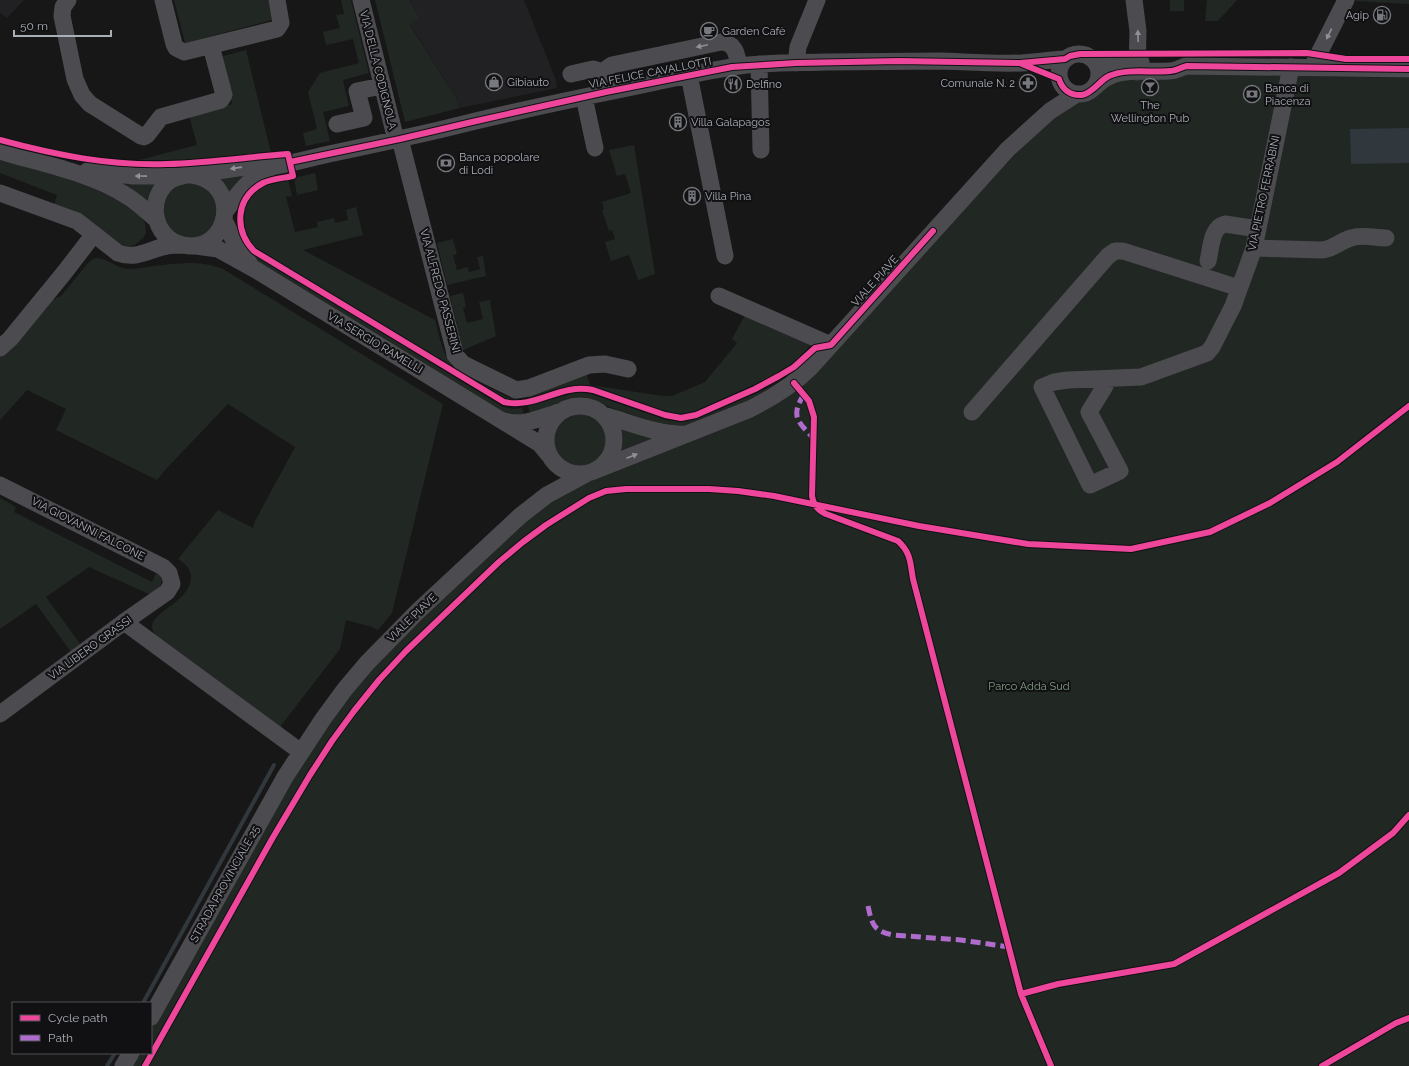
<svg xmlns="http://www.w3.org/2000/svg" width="1409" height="1066" font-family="Raleway,sans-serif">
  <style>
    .built { fill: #212123 }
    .green { fill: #212722 }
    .water { fill: #30383d }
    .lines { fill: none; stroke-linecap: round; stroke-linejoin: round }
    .stream { stroke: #30383d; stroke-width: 4 }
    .minor { stroke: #4c4c50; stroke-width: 17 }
    .quiet { stroke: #b06ccc; stroke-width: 5; stroke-dasharray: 10 5; stroke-linecap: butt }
    .cycleway-casing { stroke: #111113; stroke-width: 8 }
    .cycleway { stroke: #ed469a; stroke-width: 6 }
    .oneway { fill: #8e9197 }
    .labels { text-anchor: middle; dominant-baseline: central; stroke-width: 4; stroke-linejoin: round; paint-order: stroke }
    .poi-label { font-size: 11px; fill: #aaaeb6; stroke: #111113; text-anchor: start }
    .street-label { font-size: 11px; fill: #aaaeb6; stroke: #111113 }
    .park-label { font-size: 11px; fill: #839f85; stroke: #111113 }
  </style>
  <rect width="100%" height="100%" fill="#171717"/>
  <path class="built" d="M0,0H24L7,18L0,13Z
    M409,0H524L556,80L557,88L460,108L456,98L410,24L420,18Z"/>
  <path class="green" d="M174,0H268L272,20L185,43Z
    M341,0H351L369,73L343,80L349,106L323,112L330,141L306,146L303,133L317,129L308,92L320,73L359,63L353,39L326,45L323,32L340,28L336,15L344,14Z
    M375,0H409L420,18L410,25L456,98L460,108L405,122Z
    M1170,0H1184V11H1170Z
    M1207,0H1237L1218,21H1205Z
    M1356,0H1409V4L1355,1Z
    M246,50L271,153L194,160H139L197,145L189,115L232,104L220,57Z
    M1130,72L1409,78V1066H130L137,1053H151V1029L303,757L348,691L520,522L585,480L755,411L939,236L1052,115L1077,102L1087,99L1094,94L1103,83Z
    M634,145L655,274L638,280L629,255L611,261L605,242L615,239L612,230L609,231L602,210L604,209L602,202L631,193L625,174L617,176L609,150Z
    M0,160L75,180L123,202L141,217L145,223L146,233L143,238L135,245L130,246H125L120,244L85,218L54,205L57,195L0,173Z
    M315,173L318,190L297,195L294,178Z
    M244,176L228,198L213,178Z
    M96,177L160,180L148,207Z
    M288,179L292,196L286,197L295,232L318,227L317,222L334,218L335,223L348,220L346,210L356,207L363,235L303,250L435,320C440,338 443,358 457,371L507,397L519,400L525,399L587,375L590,385L663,396H672L705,382L737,343L732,339L745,315L813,342L799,358L786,370L694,412L680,415L663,413L594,388L581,386L570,387L525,402H514L502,399L454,371L272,260C263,254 252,248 246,238C234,220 245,194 264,185C271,182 280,181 288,179Z
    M188,180L207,186L219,202L217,223L203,237L183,239L167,229L161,203L171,187Z
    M453,239L457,254L453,255L457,270L468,267L469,272L480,269L477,257L483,256L486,276L447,285L437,243Z
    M250,251L503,407L514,409L522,408L524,414H515L499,411L253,260Z
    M97,258C109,259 116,268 128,269C134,269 141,268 147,267C174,264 197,259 223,269L443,404L392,613L378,630L372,627L346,620L340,649L280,727L157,637C155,634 152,630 152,626C153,611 188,603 191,578C191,569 185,563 178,559L218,510L253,528L255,521L295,447L228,404L166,469L157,480L56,430L66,409L27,390L0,420V355L54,299L61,296L88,263L93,259Z
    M463,293L466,307L463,308L467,323L483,319L479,302L490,300L496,336L463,350L450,296Z
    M787,378L765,395L693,425H667L659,424L615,409L592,400L581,398H573L543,410L530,413L528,406L571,394L580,392L591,394L666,420L682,422L699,418L757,393Z
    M552 440a28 28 0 1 1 56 0a28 28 0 1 1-56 0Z
    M612,421L669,435L613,459C619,445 618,434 612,421Z
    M0,498L16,507L14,512L152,582L156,573C162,575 162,580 161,585L151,595L89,567L46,597L81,645L71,652L36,604L0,629Z"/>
  <path class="water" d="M1409,128V163L1351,164L1350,129Z"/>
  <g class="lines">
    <path class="stream" d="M143,1003L274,765
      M107,1066L115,1053"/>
    <path class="minor" d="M68,0L63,7L62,16L75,79L82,95L90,104L141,136L144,137L147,135L161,117L221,100L224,95L211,46
      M163,0L174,44L176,48L184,52L277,29L281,23L277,0
      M361,0L396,140
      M1134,0L1138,31L1137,72
      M1059 74a20 20 0 1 1 40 0a20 20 0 1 1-40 0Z
      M1093,60L1141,62
      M796,63L798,47L817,0
      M759,64L761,150
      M1312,67L1346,0
      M571,74L593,69L604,72
      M689,75L725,256
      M1096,86C1115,65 1145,73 1169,71C1176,71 1181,67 1187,66L1409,69
      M606,92C603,81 600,71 612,65L721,42C735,42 737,55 739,66
      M584,97L595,148
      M337,124L364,118L357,91L382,86
      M400,139L454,349L455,355L463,364L516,390L529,388L589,365L605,364L628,369
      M0,151C42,164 89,172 127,196C137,202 146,211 156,219
      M87,171L134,176H180
      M192,175C243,182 230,255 183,245C153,239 145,197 171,180C183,173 205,173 219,171C230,169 241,167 253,167C260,166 268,166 275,166C293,163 311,158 329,154C367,146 405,138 443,129C503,114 563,101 623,89C659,81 695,73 732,67C763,62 795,63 826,62C865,62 904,61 943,61C969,62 995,64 1021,63C1036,62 1050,60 1065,59
      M0,193L77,221L118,253C137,260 149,249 167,246C172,245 177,245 183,245
      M225,212C239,192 249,178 272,167
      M224,220L236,245L249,263
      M196,246L218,249L256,270L540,444L549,455
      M1254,248L1322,250C1334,249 1340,241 1351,238C1362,234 1375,238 1386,238
      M1208,261C1211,249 1211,227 1225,224L1258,229
      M719,296L831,345
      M0,348L10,339L64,273L94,234
      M1102,379L1105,386L1089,412L1120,471L1090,485L1042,387L1054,382L1068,380L1141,377L1207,353L1212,347L1233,306L1254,248L1291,67
      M546 440a34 34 0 1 1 68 0a34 34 0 1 1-68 0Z
      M972,412L1108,256L1115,251H1123L1239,288
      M603,415C629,422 657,435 685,434
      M505,421C522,427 543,417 559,412
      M596,470L750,409C772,398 792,386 810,368L1008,149L1050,111L1075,95
      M0,485L163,567L169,573L172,584L167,592L124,622L0,714
      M124,622L301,752
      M151,1017L285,777L323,719L345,689L367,663L418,611L520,516L547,495L586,474
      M123,1066L131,1053"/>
    <path class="quiet" d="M804,394C790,417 798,421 813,438
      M868,906C872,924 873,931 893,935L961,940L1009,947"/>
    <g class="cycleway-casing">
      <path id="cycleway" d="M1022,64L1059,79C1062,89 1070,96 1082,95C1093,93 1099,81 1109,76C1128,68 1150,73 1170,71C1176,71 1181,67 1187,66L1409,69
        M0,140C55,155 110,166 167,164C208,163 248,157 288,154L293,176C284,178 271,179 263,183C235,198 234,230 254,251L504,402C537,409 559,383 593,390L665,415L681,418L696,415L755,389L779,376L794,367L815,348L831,345L933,231
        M290,162L400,139L472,122L606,92L732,67L796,63L899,61L1020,63L1065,59L1070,56L1080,54L1307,53L1346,59H1409
        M794,383L809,401L814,417L812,496C814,506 818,510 826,514L898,541C911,553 910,562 913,579L1021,994L1051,1066
        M1021,994L1058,984L1174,964L1339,873L1393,833L1409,815
        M145,1066L272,839L310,775L332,741L354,711L379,680L406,651L499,562L523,542L546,525L589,498L606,491L626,489H709L738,491L774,496L919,526L1028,544L1131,549L1210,532L1270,503L1337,462L1409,406
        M1322,1066L1396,1023L1409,1018"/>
    </g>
    <use href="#cycleway" class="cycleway"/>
  </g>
  <defs><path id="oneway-solid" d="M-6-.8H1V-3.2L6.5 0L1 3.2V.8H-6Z"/></defs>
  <g class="oneway">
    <use href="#oneway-solid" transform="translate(1329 34) rotate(116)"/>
    <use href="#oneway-solid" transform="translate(1138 36) rotate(-92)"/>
    <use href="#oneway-solid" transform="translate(702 46) rotate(168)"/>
    <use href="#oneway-solid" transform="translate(236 168) rotate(172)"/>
    <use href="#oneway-solid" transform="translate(141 176) rotate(-179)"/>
    <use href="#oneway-solid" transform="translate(632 456) rotate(-21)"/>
  </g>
  <defs>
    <g id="fuel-ring" transform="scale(0.9)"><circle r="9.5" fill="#111113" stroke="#77797e" stroke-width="1.5"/><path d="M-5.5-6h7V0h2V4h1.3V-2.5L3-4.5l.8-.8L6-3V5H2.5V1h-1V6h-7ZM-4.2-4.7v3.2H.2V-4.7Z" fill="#77797e"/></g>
    <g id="cafe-ring" transform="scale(0.9)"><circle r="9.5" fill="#111113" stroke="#77797e" stroke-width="1.5"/><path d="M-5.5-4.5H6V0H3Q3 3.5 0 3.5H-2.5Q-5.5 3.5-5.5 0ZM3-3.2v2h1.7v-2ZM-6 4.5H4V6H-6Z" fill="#77797e"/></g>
    <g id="shop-ring" transform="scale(0.9)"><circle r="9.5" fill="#111113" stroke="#77797e" stroke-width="1.5"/><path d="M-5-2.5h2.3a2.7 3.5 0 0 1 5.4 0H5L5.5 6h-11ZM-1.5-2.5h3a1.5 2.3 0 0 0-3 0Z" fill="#77797e"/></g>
    <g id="pharmacy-ring" transform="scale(0.9)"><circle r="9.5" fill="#111113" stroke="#77797e" stroke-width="1.5"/><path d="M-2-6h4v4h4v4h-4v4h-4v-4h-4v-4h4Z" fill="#77797e"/></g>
    <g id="restaurant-ring" transform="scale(0.9)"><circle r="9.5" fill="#111113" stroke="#77797e" stroke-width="1.5"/><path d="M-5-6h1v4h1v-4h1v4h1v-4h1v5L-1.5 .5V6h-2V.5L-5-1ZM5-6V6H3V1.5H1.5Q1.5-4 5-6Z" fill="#77797e"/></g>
    <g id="bar-ring" transform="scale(0.9)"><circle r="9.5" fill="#111113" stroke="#77797e" stroke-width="1.5"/><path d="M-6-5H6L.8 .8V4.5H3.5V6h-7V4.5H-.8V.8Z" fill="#77797e"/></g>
    <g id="bank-ring" transform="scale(0.9)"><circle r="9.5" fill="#111113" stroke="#77797e" stroke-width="1.5"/><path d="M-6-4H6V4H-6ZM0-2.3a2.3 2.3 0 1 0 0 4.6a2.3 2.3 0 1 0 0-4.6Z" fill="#77797e"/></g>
    <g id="building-ring" transform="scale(0.9)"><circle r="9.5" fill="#111113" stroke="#77797e" stroke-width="1.5"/><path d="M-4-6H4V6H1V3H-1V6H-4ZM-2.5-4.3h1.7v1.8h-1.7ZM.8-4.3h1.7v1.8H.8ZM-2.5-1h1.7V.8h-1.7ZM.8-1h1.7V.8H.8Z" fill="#77797e"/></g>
  </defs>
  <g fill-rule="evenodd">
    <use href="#fuel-ring" x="1382" y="15"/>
    <use href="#cafe-ring" x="709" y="31"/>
    <use href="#shop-ring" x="494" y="82"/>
    <use href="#pharmacy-ring" x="1028" y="83"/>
    <use href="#restaurant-ring" x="733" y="84"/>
    <use href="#bar-ring" x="1150" y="87"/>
    <use href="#bank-ring" x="1252" y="94"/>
    <use href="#building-ring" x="678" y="122"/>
    <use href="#bank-ring" x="446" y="163"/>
    <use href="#building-ring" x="692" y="196"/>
  </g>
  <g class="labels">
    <g class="poi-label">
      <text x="1369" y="15" text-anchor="end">Agip</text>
      <text x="722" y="31">Garden Cafè</text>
      <text x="507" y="82">Gibiauto</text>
      <text x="1015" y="83" text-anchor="end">Comunale N. 2</text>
      <text x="746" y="84">Delfino</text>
      <text x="1265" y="88">Banca di<tspan x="1265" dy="13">Piacenza</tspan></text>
      <text x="1150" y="105" text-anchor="middle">The<tspan x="1150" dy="13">Wellington Pub</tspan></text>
      <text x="691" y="122">Villa Galapagos</text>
      <text x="459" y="157">Banca popolare<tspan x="459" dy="13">di Lodi</tspan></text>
      <text x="705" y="196">Villa Pina</text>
    </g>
    <g class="street-label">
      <text transform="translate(378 70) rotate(76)">VIA DELLA CODIGNOLA</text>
      <text transform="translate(650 73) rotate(-11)">VIA FELICE CAVALLOTTI</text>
      <text transform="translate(1264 193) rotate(-78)">VIA PIETRO FERRABINI</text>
      <text transform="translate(875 281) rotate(-48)">VIALE PIAVE</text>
      <text transform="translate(440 291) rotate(75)">VIA ALFREDO PASSERINI</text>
      <text transform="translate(375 343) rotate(31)">VIA SERGIO RAMELLI</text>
      <text transform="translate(88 529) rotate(27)">VIA GIOVANNI FALCONE</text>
      <text transform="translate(412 618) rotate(-44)">VIALE PIAVE</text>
      <text transform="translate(90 648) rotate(-36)">VIA LIBERO GRASSI</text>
      <text transform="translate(225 884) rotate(-61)">STRADA PROVINCIALE 25</text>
    </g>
    <g class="park-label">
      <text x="1029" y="686">Parco Adda Sud</text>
    </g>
  </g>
  <rect x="12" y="1002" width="140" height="52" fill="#111113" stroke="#4e5054"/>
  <rect x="20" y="1015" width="20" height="6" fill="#ed469a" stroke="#4e5054"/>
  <text x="48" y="1022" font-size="12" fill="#aaaeb6">Cycle path</text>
  <rect x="20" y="1035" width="20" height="6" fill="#b06ccc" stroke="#4e5054"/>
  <text x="48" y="1042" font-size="12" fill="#aaaeb6">Path</text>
  <path d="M14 30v6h97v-6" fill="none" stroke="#aaaeb6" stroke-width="2"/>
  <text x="20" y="30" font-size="12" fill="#aaaeb6" stroke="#111113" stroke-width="3" paint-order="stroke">50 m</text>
</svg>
